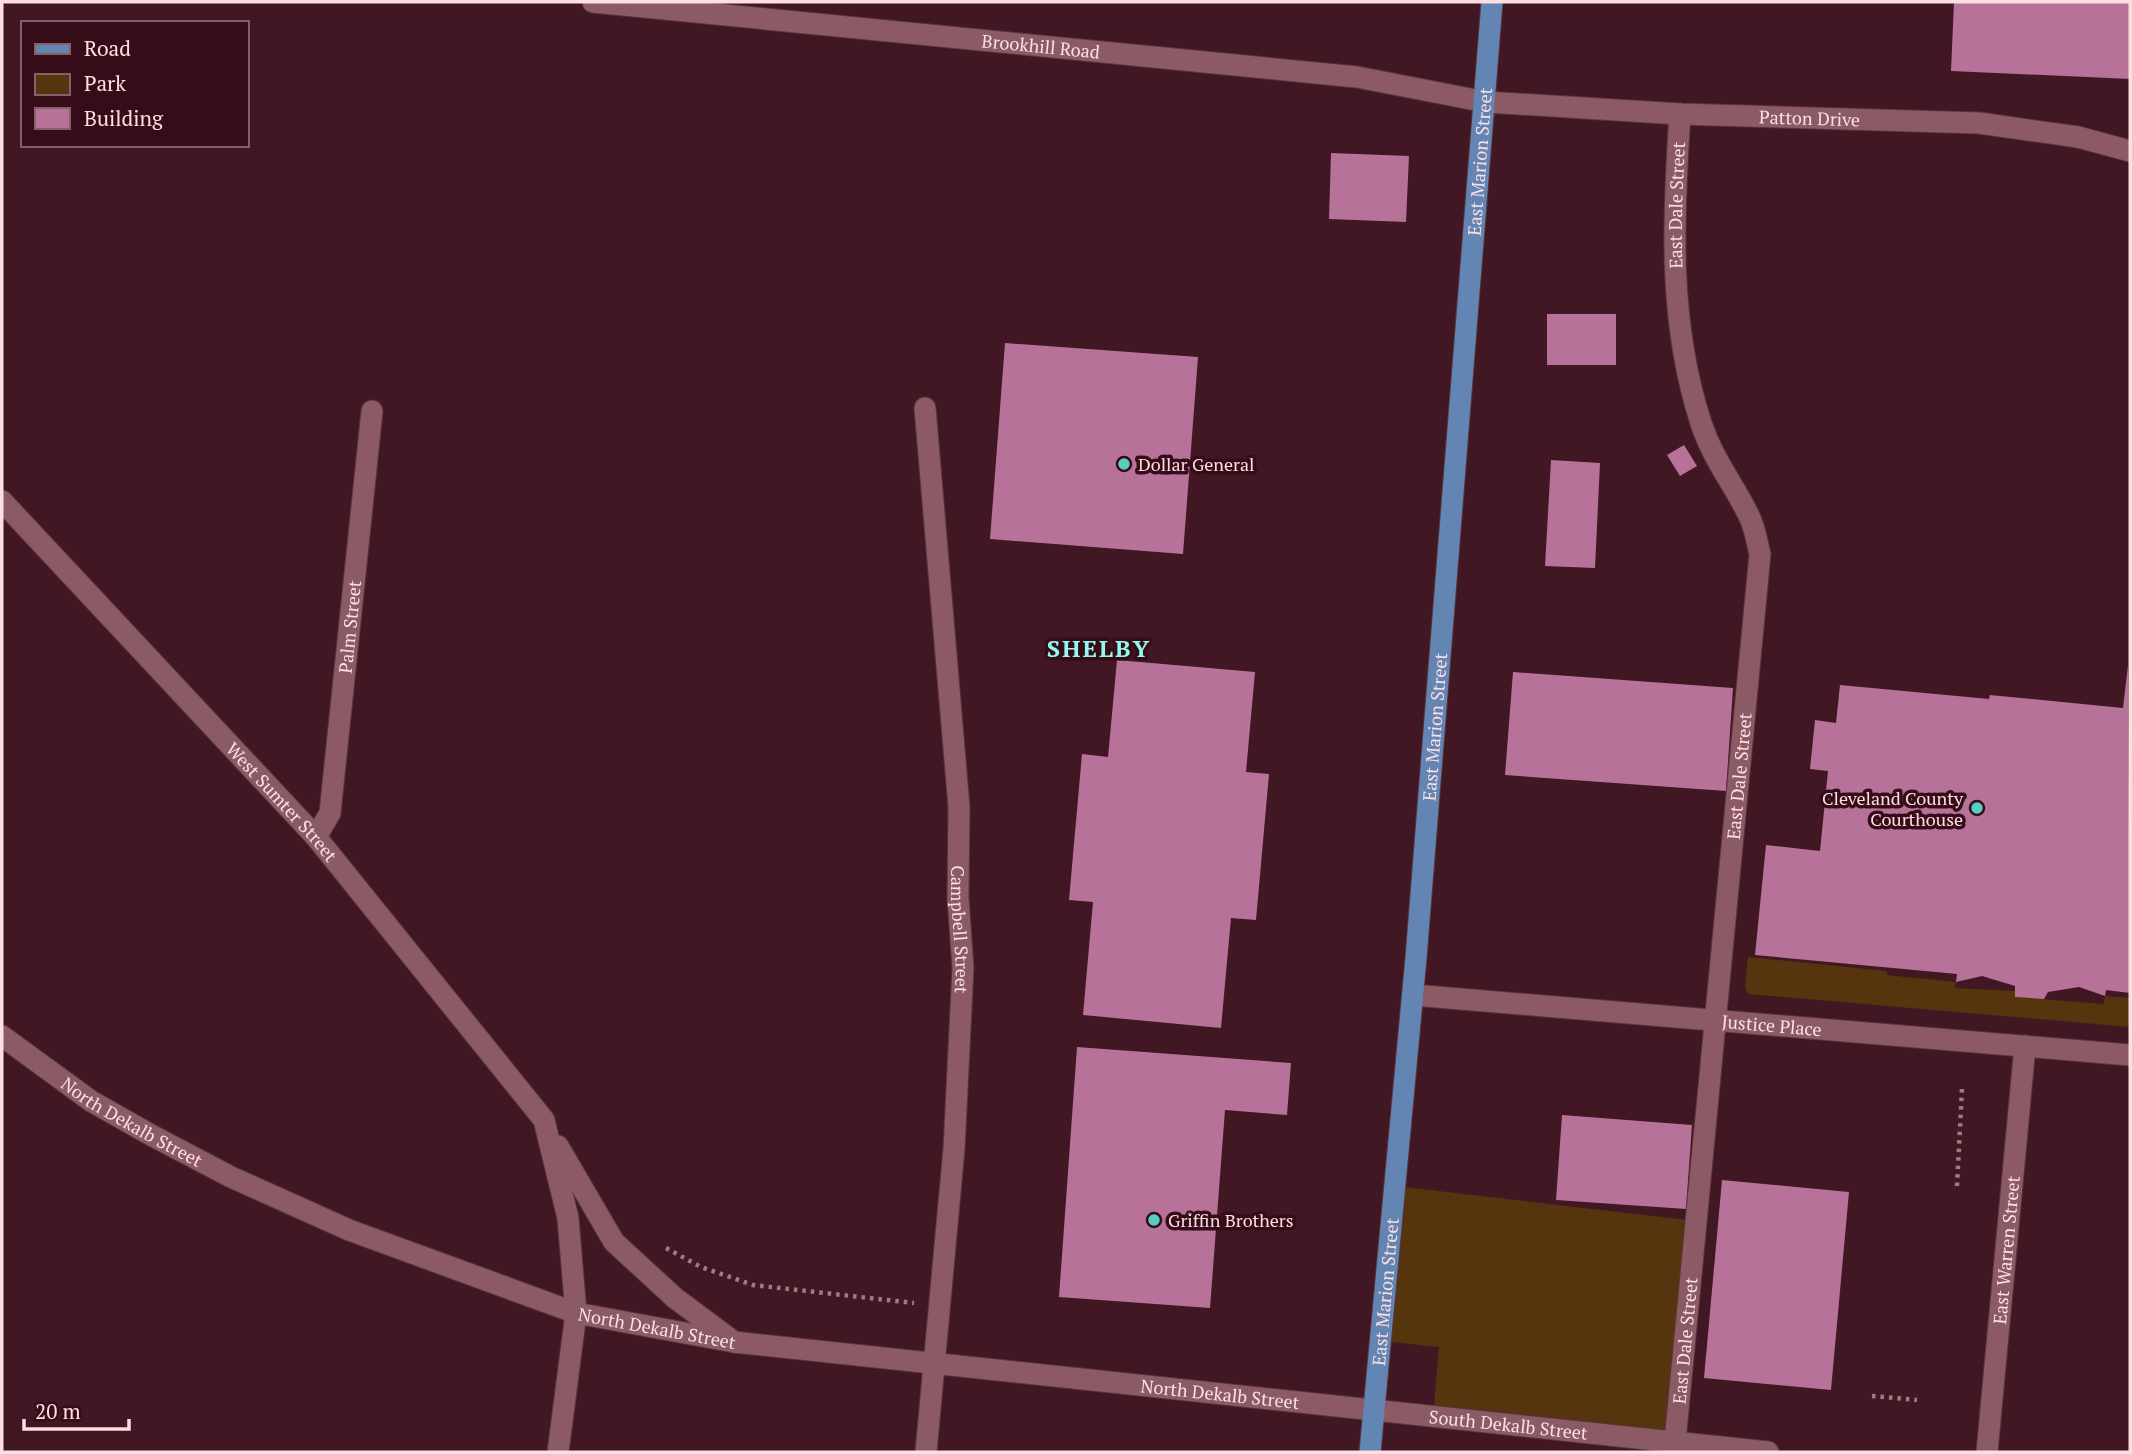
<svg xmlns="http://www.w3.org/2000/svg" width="2132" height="1454" font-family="'PT Serif',serif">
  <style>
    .green { fill: #55340e }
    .building { fill: #b77299 }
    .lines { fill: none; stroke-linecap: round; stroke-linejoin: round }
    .minor-casing { stroke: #59363f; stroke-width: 23 }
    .secondary-casing { stroke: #59363f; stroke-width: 23 }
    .primary-casing { stroke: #59363f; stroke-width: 23 }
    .path { stroke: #9f7b83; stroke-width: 4.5; stroke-dasharray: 3.5 5; stroke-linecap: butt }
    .minor { stroke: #8b5a64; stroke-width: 21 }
    .secondary { stroke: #8b5a64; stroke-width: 21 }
    .primary { stroke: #6385b3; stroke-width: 21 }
    .poi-dot { fill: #57cec2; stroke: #350c18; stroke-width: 2.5 }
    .labels { text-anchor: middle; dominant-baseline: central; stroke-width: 7; stroke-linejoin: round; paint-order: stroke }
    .street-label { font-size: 18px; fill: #fcdee3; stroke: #350c18 }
    .poi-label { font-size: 18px; fill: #fcdee3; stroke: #350c18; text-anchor: start }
    .district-label { font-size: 24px; font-weight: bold; letter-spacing: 2px; fill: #91faee; stroke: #350c18 }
  </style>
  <rect width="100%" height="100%" fill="#401722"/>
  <path class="green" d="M1748,957L1887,971V975L1956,982L1955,988L2015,991L2016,997L2104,1004L2105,996L2130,998V1027L1748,994L1745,987Z
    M1396,1186L1696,1221L1675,1442L1433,1416L1439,1347L1382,1341Z"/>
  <path class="building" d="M1954,2H2130V79L1951,71Z
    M1331,153L1409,156L1406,222L1329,219Z
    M1547,314H1616V365H1547Z
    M1005,343L1198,357L1183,554L990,539Z
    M1684,445L1697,466L1680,476L1667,455Z
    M1551,460L1600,463L1595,568L1545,566Z
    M1117,660L1255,672L1246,772L1269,774L1256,920L1231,918L1221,1028L1083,1015L1093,902L1069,900L1082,754L1108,757Z
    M2128,665L2130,993L2106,990L2105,996L2079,987L2048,992L2044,999L2015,997V986L1982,976L1956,982L1957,974L1755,955L1766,845L1820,851L1828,771L1810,769L1815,720L1836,723L1840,685L1989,699L1990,695L2123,708Z
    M1513,672L1733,688L1726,791L1505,775Z
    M1077,1047L1291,1063L1287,1115L1225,1110L1210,1308L1059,1297Z
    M1562,1115L1692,1125L1686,1209L1556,1200Z
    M1722,1180L1849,1192L1831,1390L1704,1378Z"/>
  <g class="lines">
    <g class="minor-casing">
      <g id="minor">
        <path id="s1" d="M593,2L1357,77L1486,102L1680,114L1979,123L2078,137L2130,151"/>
        <path id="s2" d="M925,408L959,807L958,898L963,968L954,1149L926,1452"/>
        <path id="s3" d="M2,501L316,837L544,1120L568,1218L576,1313L558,1452"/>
        <path id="s4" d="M316,837L330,813L372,411"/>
        <path id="s5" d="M1413,995L2130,1055"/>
        <path d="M558,1146L614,1242L675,1298L734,1342"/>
        <path id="s6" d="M1674,1452L1760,554C1757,542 1755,529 1750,518C1734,484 1713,460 1701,423C1668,322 1673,218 1680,114"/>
        <path id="s7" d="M1987,1452L2025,1046"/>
      </g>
    </g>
    <g class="secondary-casing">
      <g id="secondary">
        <path id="s8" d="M2,1036L91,1101L151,1135L231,1177L349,1230L576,1313L734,1342L1768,1452"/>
      </g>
    </g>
    <g class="primary-casing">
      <g id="primary">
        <path id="s9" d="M1370,1452L1416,958L1492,2"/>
      </g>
    </g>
    <path class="path" d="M1957,1186L1962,1089
      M666,1248L701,1267L753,1285L914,1303
      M1872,1396L1917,1400"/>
    <use href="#minor" class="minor"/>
    <use href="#secondary" class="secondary"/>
    <use href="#primary" class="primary"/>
  </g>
  <g class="poi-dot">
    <circle cx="1124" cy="464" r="7"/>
    <circle cx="1977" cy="808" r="7"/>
    <circle cx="1154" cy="1220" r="7"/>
  </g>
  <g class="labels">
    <g class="street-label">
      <text stroke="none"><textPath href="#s1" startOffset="450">Brookhill Road</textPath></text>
      <text stroke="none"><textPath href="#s1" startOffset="1223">Patton Drive</textPath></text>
      <text stroke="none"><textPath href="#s9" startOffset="1295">East Marion Street</textPath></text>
      <text stroke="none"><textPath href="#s6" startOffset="1267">East Dale Street</textPath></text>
      <text stroke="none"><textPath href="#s4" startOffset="215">Palm Street</textPath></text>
      <text stroke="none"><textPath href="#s9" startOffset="728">East Marion Street</textPath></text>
      <text stroke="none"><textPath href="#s6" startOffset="679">East Dale Street</textPath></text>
      <text stroke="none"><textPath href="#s3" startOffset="411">West Sumter Street</textPath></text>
      <text stroke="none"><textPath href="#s2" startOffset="523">Campbell Street</textPath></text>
      <text stroke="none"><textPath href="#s5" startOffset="360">Justice Place</textPath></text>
      <text stroke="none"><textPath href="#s8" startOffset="156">North Dekalb Street</textPath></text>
      <text stroke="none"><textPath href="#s7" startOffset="203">East Warren Street</textPath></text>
      <text stroke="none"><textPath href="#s9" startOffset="161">East Marion Street</textPath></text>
      <text stroke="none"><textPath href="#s8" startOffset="723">North Dekalb Street</textPath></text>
      <text stroke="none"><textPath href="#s6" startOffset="112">East Dale Street</textPath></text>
      <text stroke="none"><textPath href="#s8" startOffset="1290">North Dekalb Street</textPath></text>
      <text stroke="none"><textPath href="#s8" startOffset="1580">South Dekalb Street</textPath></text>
    </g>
    <g class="poi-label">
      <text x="1138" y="464">Dollar General</text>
      <text x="1963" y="798" text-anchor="end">Cleveland County<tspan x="1963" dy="21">Courthouse</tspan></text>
      <text x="1168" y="1220">Griffin Brothers</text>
    </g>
    <g class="district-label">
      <text x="1099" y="648">SHELBY</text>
    </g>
  </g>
  <rect width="2132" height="1454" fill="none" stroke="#fcdee3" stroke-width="7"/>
  <rect x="21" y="21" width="228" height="126" fill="#350c18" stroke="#856069" stroke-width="2"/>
  <rect x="35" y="44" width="35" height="10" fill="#6385b3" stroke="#856069" stroke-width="2"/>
  <text x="84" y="56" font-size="21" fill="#fcdee3">Road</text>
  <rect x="35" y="74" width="35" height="21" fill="#55340e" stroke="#856069" stroke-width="2"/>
  <text x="84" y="91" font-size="21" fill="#fcdee3">Park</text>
  <rect x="35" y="108" width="35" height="21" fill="#b77299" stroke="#856069" stroke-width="2"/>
  <text x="84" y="126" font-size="21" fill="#fcdee3">Building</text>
  <path d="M24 1419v10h105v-10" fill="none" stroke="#fcdee3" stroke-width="3.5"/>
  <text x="35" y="1419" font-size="21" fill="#fcdee3" stroke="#350c18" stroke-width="5" paint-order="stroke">20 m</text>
</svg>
